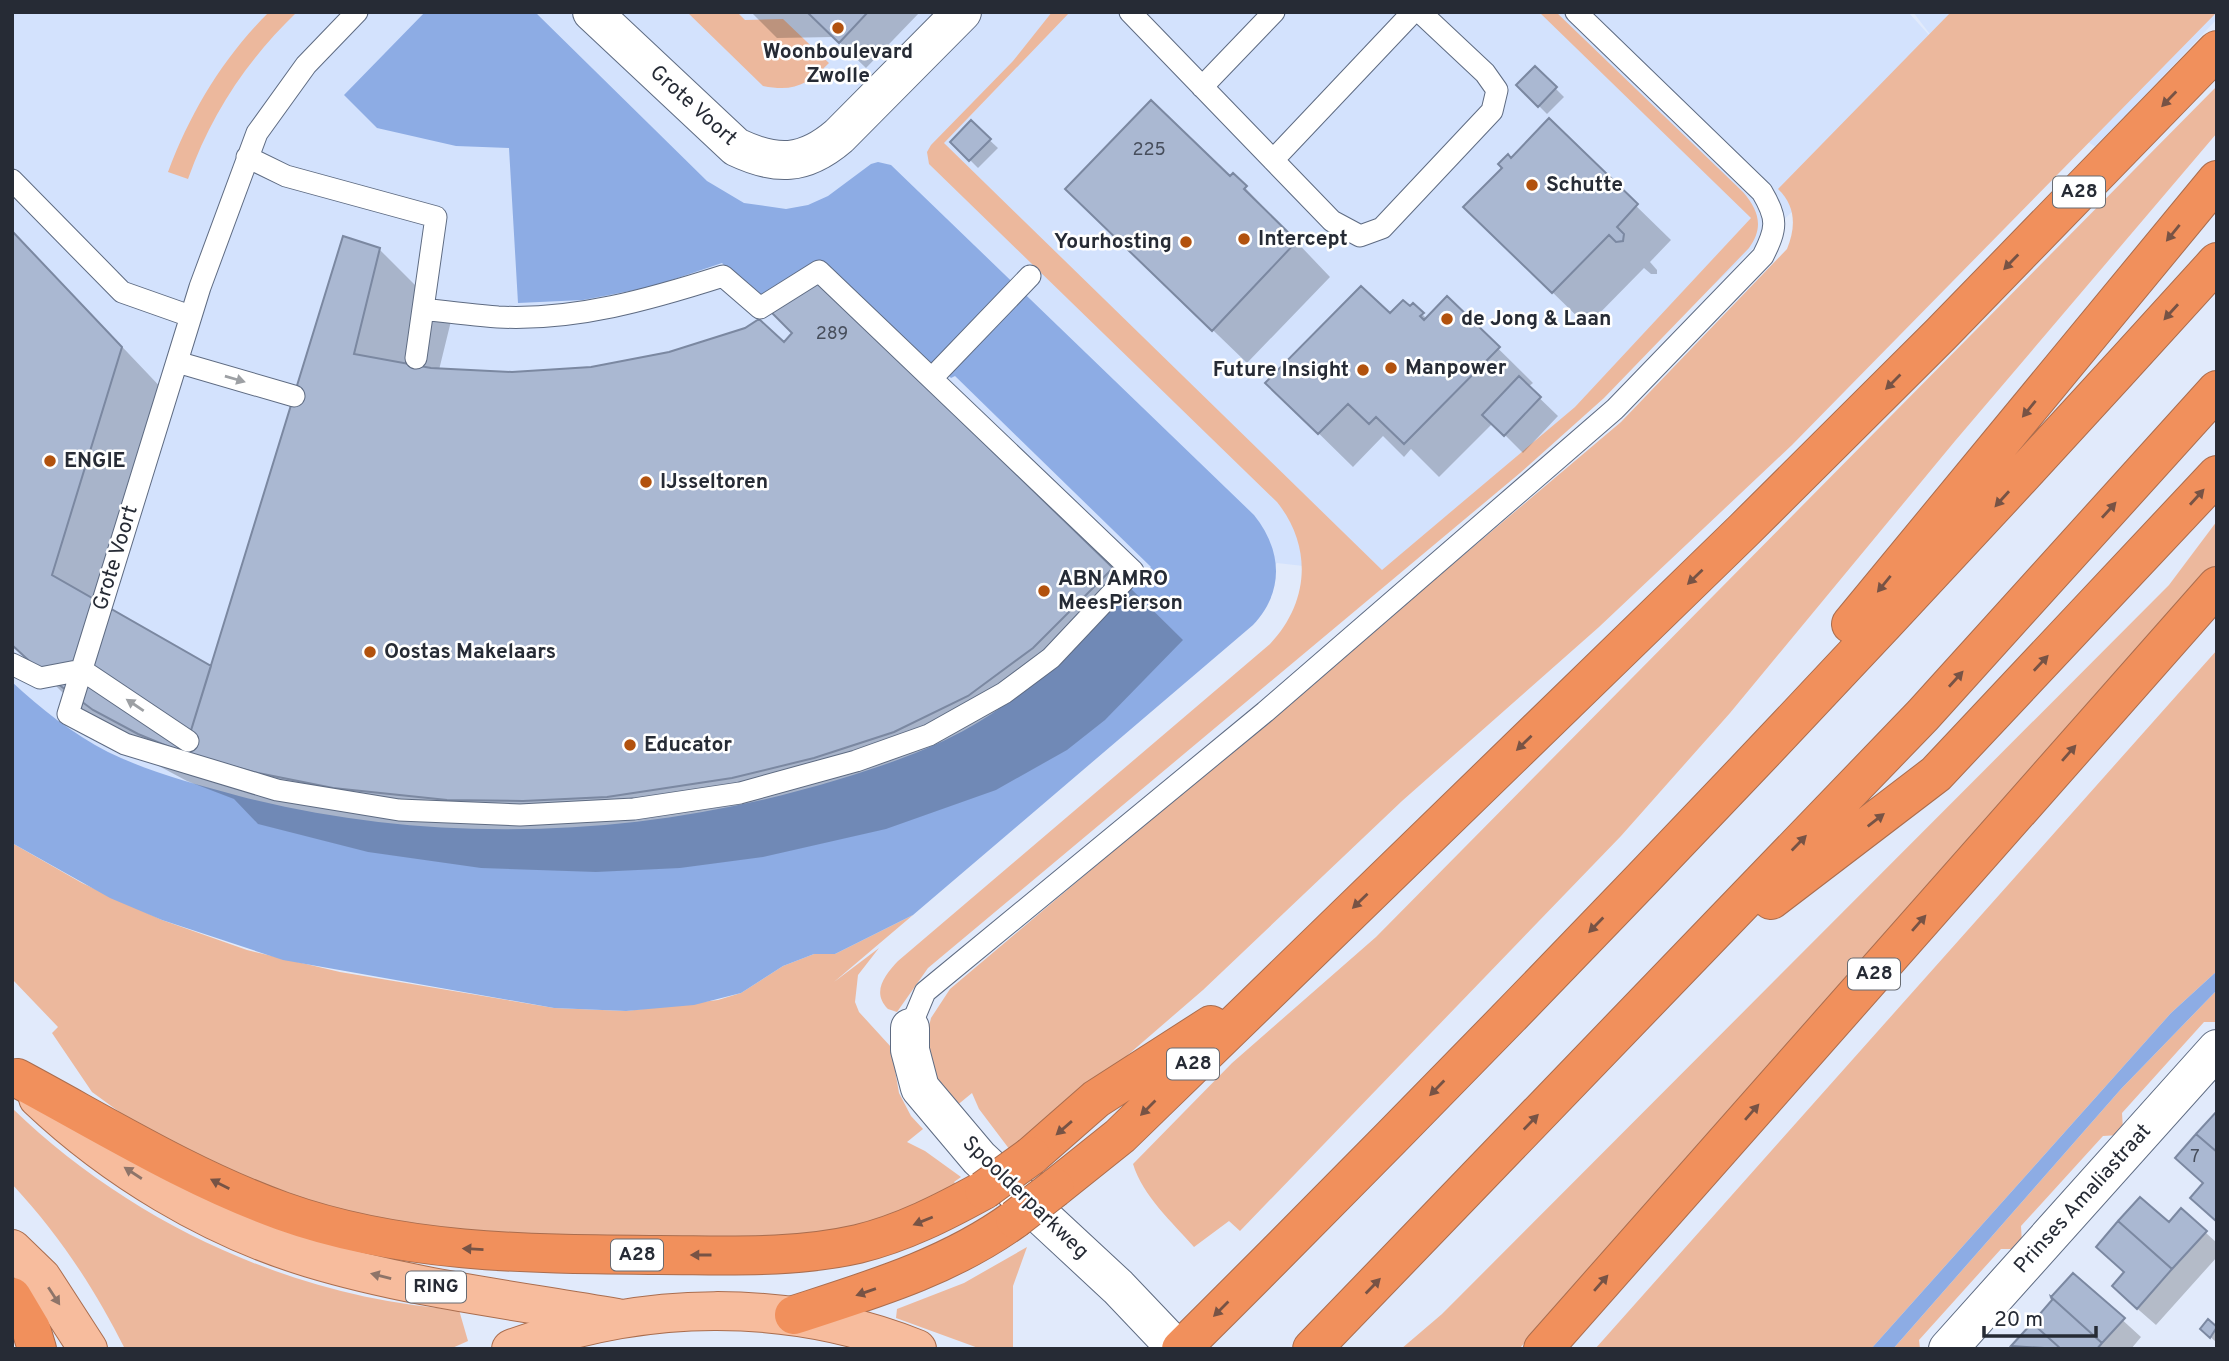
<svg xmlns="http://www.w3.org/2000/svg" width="2229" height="1361" font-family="Overpass,sans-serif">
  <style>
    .built { fill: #d3e2fd }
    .green { fill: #ecb89d }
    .water { fill: #8dace4 }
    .shadow { fill: #0003 }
    .building { fill: #aab8d2; stroke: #7b88a1; stroke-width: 2 }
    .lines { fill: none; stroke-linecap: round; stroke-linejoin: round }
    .lane-casing { stroke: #5e6b82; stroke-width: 23 }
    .street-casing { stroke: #5e6b82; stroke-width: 40 }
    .primary-casing { stroke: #aa6d4e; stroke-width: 40 }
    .highway-casing { stroke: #aa6d4e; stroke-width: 40 }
    .lane { stroke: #fff; stroke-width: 21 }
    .street { stroke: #fff; stroke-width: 38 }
    .primary { stroke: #f7bc9d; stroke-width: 38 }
    .highway { stroke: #f1905c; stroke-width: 38 }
    .highway-bridge-casing { stroke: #aa6d4e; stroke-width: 40; stroke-linecap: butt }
    .highway-bridge { stroke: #f1905c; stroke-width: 38 }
    .oneway { fill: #775345 }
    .oneway2 { fill: #9da0a4 }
    .oneway3 { fill: #8e7469 }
    .poi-dot { fill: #b2520e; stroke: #fff; stroke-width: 2.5 }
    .labels { text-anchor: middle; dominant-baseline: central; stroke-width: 5; stroke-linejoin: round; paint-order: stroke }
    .number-label { font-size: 18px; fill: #474e5c }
    .shield { fill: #fff; stroke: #676b72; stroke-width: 2 }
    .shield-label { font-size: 19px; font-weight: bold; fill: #262b35 }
    .poi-label { font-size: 21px; font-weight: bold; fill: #262b35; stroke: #fff; text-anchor: start }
    .street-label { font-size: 21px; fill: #262b35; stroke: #fff }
  </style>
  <rect width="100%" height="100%" fill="#e1eafb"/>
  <path class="built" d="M12,12H1908L1939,46L1913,12H2217V19L2096,147L1953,61L1575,415L1382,575L1277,563L1180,634L664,876L12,762Z"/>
  <path class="green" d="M269,12H297C247,60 211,114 188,179L168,172C191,111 223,58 269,12Z
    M687,12H737L745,20L783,19L829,63C807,85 794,92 763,86Z
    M1052,12H1070L944,143L1382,570L1575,407L1751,218L1539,12H1556L1743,192C1759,210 1764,228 1749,248L1604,398L1520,473L928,968L897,1012L888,1009C871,992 885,975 898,961L1270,644C1309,603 1313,547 1277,502L929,164L927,152L931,145L1013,61Z
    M1951,12H2217L1792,445L1599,627L1402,801L1203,990L1013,1154L979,1109L972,1093L955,1107L929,1067L928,1030L931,1018L950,989L1621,422L1787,249C1796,227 1796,206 1778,189Z
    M2217,86V133L1955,441L1730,713L1621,836L1240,1231L1229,1221L1194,1247C1172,1222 1143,1196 1133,1164L1232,1063L1376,937Z
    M2217,521V568L1519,1349H1401L1442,1314L2169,585Z
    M2217,650V971L2171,1013L1871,1349H1595Z
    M12,843L82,883L162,920L247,950L340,972L554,1008L626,1011L718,1000L741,993L783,966L814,954H835L913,915L834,982L879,948L858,975L855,1002L859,1012L891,1047L899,1093L911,1116L923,1129L907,1142L925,1151L961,1177L954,1182L959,1188L927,1205L819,1237L470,1238L288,1198L136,1124L92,1092L52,1033L58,1027L12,979Z
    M2217,990V1022H2204L2122,1113L2123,1130L2119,1135L2103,1136L2021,1226L2022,1244L2018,1249H2001L1919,1340L1920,1349H1893L2121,1089Z
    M12,1108C132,1224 293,1298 459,1310L468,1341L450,1349H125C93,1286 60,1236 12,1184Z
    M1027,1247L1013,1286V1349H981L896,1318L897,1309L964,1283Z"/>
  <path class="water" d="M425,12H535L707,181L744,203L786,209L808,205L828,196L871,164L878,162L891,165L1254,515C1282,550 1285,591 1253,625L913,915L835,954H814L783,966L741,993L694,1005L626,1011L554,1008L283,960L162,920L110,898L12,843V682C41,709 73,734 108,752C149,772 195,784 239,796C435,847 647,838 840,779C882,766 924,752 963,731C1037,691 1092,627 1151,567L955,376L951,378L937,364L931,368L822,261L758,300L722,263L651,287L583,300L518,303L509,148L456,146L377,128L344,95Z
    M2217,971V990L2121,1089L1893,1349H1871L2171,1013Z"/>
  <path class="shadow" d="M751,12H920L866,68L834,37L777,38Z
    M1535,68L1564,97L1547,114L1518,85Z
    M1549,121L1671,240L1650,262L1657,270V274H1651L1644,268L1587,326L1500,241L1511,160Z
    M971,123L998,148L978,168L952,142Z
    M1233,175L1330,277L1247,363L1102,223Z
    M12,231L168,395L104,607L212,669L379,249L451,321L439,370L512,374L591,369L784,345L1111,569L1183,640L1105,720L1067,750L996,790L886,829L763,857L680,868L596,872L481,868L368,852L258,824L234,799L187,781L142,757L76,706L12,642Z
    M1447,298L1533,383L1528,387L1558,416L1523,453L1493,423L1439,477L1411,449L1404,457L1383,436L1353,467L1302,417L1390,316L1413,305L1427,319Z
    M2182,1211L2217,1243V1257L2156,1325L2132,1304L2169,1225Z
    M2073,1275L2141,1337L2131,1349H2011Z
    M2208,1321L2217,1329V1343L2202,1329Z"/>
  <path class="building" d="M807,12H868L839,43Z
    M1535,66L1557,87L1538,107L1516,85Z
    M1151,100L1230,176L1233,173L1247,186L1244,189L1297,241L1212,331L1065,189Z
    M1549,118L1638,204L1617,227L1624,234L1623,241L1616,242L1609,235L1552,293L1463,207L1502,168L1498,164L1508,154L1511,158Z
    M971,120L991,139L969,161L950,142Z
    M12,231L122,347L52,575L211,666L184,753L138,734L93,710L39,670L12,645Z
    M343,236L380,248L354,354L431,368L512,372L591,367L669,352L745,328L759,319L784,342L792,333L771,312L819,283L1113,568L1033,648L968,696L894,732L814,758L732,778L607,797L523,801L447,800L333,788L258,773L184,753Z
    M1361,286L1390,313L1403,300L1410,306L1413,303L1424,313L1420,316L1424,320L1447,296L1500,347L1404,444L1376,417L1369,424L1348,404L1318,434L1265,383Z
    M1519,376L1541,397L1504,436L1482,415Z
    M2217,1111V1152L2196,1134Z
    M2196,1134L2217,1152L2216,1221L2190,1198L2203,1183L2175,1158Z
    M2140,1197L2169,1222L2181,1208L2207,1231L2172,1269L2118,1221Z
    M2118,1221L2172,1269L2137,1309L2112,1286L2124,1272L2096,1247Z
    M2073,1273L2125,1318L2102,1343L2051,1297Z
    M2051,1297L2102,1343L2097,1349H2061L2032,1323L2052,1300Z
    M2208,1319L2217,1327L2210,1338L2200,1329Z
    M2032,1323L2061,1349L2011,1346Z"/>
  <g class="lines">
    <g class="lane-casing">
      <path id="lane" d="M357,12L306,65L257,133L200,287L68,714L125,744L277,790L399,810L520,815L634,809L740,793L856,761L929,735L1004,693L1051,658L1133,571L819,271L760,308L723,276C651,299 575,321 498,317C473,315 448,312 423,309
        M1130,12L1332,221L1360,236L1382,228L1492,111L1497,90L1485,73L1420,12
        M1202,87L1274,12
        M247,157L286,176L436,217L416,358
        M1273,160L1413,12
        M12,180L122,292L190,316
        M177,362L294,396
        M932,378L1030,276
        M12,664L40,678L82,670L188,741
        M910,1028L925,992L1265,712L1615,409L1763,256C1777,228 1778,219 1762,192L1576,12"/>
    </g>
    <g class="street-casing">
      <path id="street" d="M592,12L736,147C776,166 804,166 839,136L962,12
        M910,1028V1050L920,1088L979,1158L1118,1287L1177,1349
        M1948,1349L2217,1049"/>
    </g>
    <g class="primary-casing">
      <path id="primary" d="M38,1098C113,1169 210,1228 310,1258C409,1288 514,1300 617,1318
        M12,1249L42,1278L88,1349
        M511,1349C641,1300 787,1297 917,1349"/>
    </g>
    <g class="highway-casing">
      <path id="highway" d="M1851,624L2217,180
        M1771,900L1936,774L2217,475
        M17,1078C103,1124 190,1178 282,1211C402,1254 532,1254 658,1255C725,1255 792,1259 858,1244C903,1233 944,1212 984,1190
        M1031,1156L1096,1099L1211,1025
        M1055,1188L1120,1136L1744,530L1941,334L2217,50
        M12,1297L31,1329L37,1349
        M794,1315C871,1290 949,1267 1015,1219
        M1181,1349C1536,996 1881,633 2217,262
        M1312,1349L1923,715L2217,390
        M1543,1349L2217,586"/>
    </g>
    <use href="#lane" class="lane"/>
    <use href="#street" class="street"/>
    <use href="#primary" class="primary"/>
    <use href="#highway" class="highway"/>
    <g class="highway-bridge-casing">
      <path id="highway-bridge" d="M984,1190L1031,1156
        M1015,1219L1055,1188"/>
    </g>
    <use href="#highway-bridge" class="highway-bridge"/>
  </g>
  <defs><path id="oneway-solid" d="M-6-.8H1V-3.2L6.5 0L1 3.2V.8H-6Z" transform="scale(1.75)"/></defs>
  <g class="oneway">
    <use href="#oneway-solid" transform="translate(2169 99) rotate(134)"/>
    <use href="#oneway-solid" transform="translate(2173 233) rotate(129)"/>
    <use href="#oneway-solid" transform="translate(2011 262) rotate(134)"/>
    <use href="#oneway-solid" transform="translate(2171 312) rotate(132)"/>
    <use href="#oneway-solid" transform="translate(1893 382) rotate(135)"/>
    <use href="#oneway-solid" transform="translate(2029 409) rotate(129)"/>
    <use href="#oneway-solid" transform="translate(2197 497) rotate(-48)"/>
    <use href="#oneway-solid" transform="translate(2002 499) rotate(132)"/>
    <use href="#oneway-solid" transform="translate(2109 510) rotate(-48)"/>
    <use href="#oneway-solid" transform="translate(1695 577) rotate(136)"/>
    <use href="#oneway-solid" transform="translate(1884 584) rotate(129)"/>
    <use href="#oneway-solid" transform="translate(2041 663) rotate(-47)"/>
    <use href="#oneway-solid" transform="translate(1956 679) rotate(-48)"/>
    <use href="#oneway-solid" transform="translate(1524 743) rotate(136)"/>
    <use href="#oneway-solid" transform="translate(2069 753) rotate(-49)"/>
    <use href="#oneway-solid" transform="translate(1876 820) rotate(-38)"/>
    <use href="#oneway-solid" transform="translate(1799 843) rotate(-46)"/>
    <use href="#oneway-solid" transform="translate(1360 901) rotate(136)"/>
    <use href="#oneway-solid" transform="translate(1919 923) rotate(-49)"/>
    <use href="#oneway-solid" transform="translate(1596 925) rotate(134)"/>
    <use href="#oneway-solid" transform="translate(1437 1088) rotate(134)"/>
    <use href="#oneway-solid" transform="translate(1148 1108) rotate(135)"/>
    <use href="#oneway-solid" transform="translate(1752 1112) rotate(-49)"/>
    <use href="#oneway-solid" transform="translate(1531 1122) rotate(-46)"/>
    <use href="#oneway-solid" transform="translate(1064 1128) rotate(139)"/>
    <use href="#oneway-solid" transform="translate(220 1184) rotate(-153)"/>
    <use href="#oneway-solid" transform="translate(923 1221) rotate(158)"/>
    <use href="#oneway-solid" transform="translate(473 1249) rotate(-177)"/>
    <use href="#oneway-solid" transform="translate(701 1255) rotate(-180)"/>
    <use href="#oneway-solid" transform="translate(1601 1283) rotate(-49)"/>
    <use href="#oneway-solid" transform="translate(1373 1286) rotate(-46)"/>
    <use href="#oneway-solid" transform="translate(866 1292) rotate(161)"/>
    <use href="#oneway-solid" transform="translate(1221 1309) rotate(135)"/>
  </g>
  <g class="oneway2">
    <use href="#oneway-solid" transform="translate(235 379) rotate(16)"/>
    <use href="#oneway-solid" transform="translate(135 705) rotate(-146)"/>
  </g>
  <g class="oneway3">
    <use href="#oneway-solid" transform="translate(133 1173) rotate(-147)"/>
    <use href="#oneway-solid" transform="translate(381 1276) rotate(-166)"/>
    <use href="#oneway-solid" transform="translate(54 1296) rotate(57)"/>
  </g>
  <g class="poi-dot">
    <circle cx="838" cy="28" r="7"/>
    <circle cx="1532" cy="185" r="7"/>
    <circle cx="1244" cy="239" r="7"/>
    <circle cx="1186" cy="242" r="7"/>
    <circle cx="1447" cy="319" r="7"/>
    <circle cx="1391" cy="368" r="7"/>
    <circle cx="1363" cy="370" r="7"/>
    <circle cx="50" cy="461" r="7"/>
    <circle cx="646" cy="482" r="7"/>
    <circle cx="1044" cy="591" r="7"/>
    <circle cx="370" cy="652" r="7"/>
    <circle cx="630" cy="745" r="7"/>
  </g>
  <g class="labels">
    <g class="number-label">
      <text x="1149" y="150">225</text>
      <text x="832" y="334">289</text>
      <text x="2195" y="1157">7</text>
    </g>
    <g class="shield">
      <rect x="2053" y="176.5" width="52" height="31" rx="5"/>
      <rect x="1848" y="958.5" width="52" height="31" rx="5"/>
      <rect x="1167" y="1048.5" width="52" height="31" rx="5"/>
      <rect x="611" y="1239.5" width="52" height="31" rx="5"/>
      <rect x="406" y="1271.5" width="60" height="31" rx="5"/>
    </g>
    <g class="shield-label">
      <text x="2079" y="192">A28</text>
      <text x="1874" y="974">A28</text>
      <text x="1193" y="1064">A28</text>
      <text x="637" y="1255">A28</text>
      <text x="436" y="1287">RING</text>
    </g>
    <g class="poi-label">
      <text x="838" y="52" text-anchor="middle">Woonboulevard<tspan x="838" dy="24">Zwolle</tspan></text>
      <text x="1546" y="185">Schutte</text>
      <text x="1258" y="239">Intercept</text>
      <text x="1172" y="242" text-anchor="end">Yourhosting</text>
      <text x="1461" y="319">de Jong &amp; Laan</text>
      <text x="1405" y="368">Manpower</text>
      <text x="1349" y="370" text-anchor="end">Future Insight</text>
      <text x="64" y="461">ENGIE</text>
      <text x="660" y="482">IJsseltoren</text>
      <text x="1058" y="579">ABN AMRO<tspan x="1058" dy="24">MeesPierson</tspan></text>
      <text x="384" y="652">Oostas Makelaars</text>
      <text x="644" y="745">Educator</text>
    </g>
    <g class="street-label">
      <text transform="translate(693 106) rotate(42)">Grote Voort</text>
      <text transform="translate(116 558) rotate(-73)">Grote Voort</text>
      <text transform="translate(1025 1198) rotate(44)">Spoolderparkweg</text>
      <text transform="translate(2083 1199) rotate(-48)">Prinses Amaliastraat</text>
    </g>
  </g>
  <rect width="2229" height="1361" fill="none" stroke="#262b35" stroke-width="28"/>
  <path d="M1984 1326v10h112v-10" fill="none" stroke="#262b35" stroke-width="3.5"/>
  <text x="1994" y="1326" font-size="21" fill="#262b35" stroke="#ffffff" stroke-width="5" paint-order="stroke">20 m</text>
</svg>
